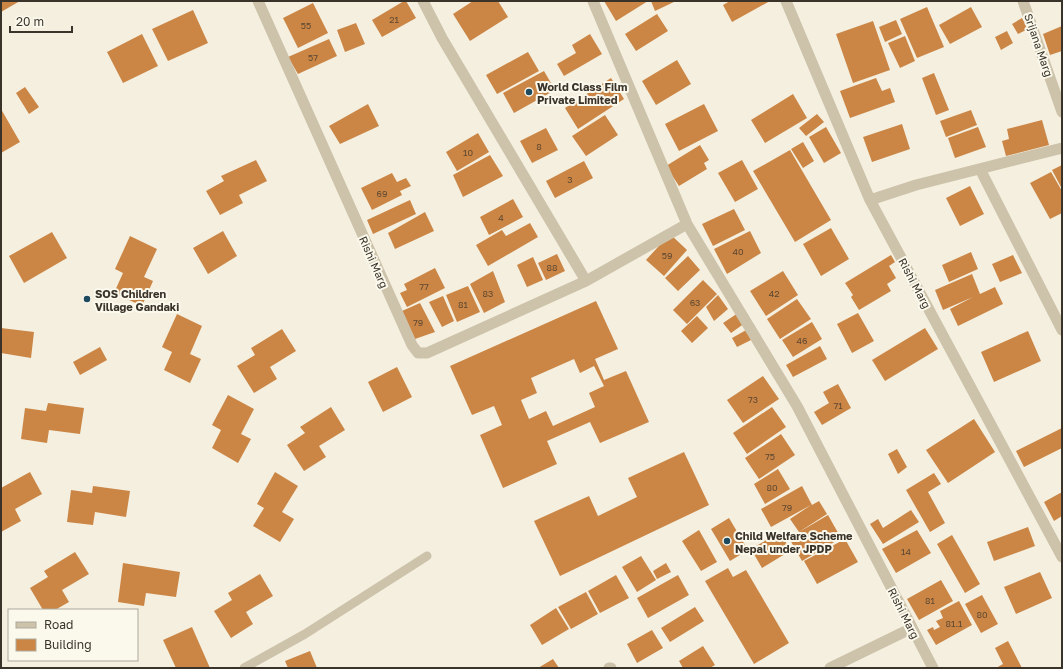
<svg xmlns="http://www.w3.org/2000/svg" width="1063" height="669" font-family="'Golos Text',sans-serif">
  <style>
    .building { fill: #cb8646; fill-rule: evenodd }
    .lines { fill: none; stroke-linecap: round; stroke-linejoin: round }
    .service { stroke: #cdc2aa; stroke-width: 9 }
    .minor { stroke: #cdc2aa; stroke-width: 11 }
    .poi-dot { fill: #1d4a5e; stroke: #fbf8ec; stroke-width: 1.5 }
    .labels { text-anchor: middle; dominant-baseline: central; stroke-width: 4; stroke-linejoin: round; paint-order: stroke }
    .number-label { font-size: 9px; fill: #5e4831 }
    .street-label { font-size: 11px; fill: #3a332a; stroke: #fbf8ec }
    .poi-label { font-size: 11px; font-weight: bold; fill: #3a332a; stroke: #fbf8ec; text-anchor: start }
  </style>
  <rect width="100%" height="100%" fill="#f4efdf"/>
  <path class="building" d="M1,1H20L1,12Z
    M404,1H406L416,18L382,37L372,20Z
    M473,1H498L508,17L470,41L453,14Z
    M604,1H648L616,21Z
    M651,1H676L655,11Z
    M730,1H770L732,22L723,5Z
    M313,3L328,33L298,48L283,18Z
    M927,7L944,47L917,58L900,19Z
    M971,7L982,27L950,44L939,25Z
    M193,10L208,43L168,61L152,29Z
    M657,14L668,31L636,51L625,34Z
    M1022,18L1028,29L1018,34L1012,24Z
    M896,20L902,34L885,42L879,27Z
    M873,21L890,70L853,83L836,34Z
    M356,23L365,44L345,52L337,30Z
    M1062,26V51L1050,55L1043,34Z
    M1007,31L1013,43L1001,50L995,37Z
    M142,34L158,66L123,83L107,52Z
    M590,34L602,54L564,76L557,64L576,53L572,45Z
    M905,36L915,61L900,68L888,43Z
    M329,39L337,56L298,74L288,57Z
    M528,52L539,71L497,94L486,75Z
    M677,60L691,84L656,105L642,81Z
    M544,71L555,90L514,113L503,93Z
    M934,73L949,110L936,115L922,78Z
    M611,78L624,99L578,129L565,108Z
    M876,78L882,91L890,88L895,102L850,118L840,91Z
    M25,87L39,107L29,114L16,93Z
    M793,94L807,118L765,143L751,120Z
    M368,104L379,126L340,144L329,126Z
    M704,104L718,131L679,151L665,124Z
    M1,109L20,142L1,153Z
    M971,110L977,125L946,137L940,121Z
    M817,114L824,122L806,136L799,128Z
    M605,115L618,135L586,156L572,136Z
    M1042,120L1049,145L1006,156L1002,141L1009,139L1007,129Z
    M902,124L910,149L872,162L863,137Z
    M826,127L841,153L824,163L809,137Z
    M978,127L986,147L955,158L948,138Z
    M546,128L558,150L532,163L520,141Z
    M478,133L489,152L457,171L446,152Z
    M803,142L814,161L803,168L791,149Z
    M700,145L709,160L704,163L707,169L679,186L666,166Z
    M790,150L831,220L795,242L753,171Z
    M490,155L503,176L463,197L453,175Z
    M256,160L267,181L239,195L243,203L220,215L206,191L224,181L221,176Z
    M742,160L758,189L735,202L718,173Z
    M584,161L593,178L555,198L546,181Z
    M1062,165V189L1052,170Z
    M1051,172L1062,191V213L1050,219L1030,183Z
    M392,173L397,182L406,178L411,186L400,191L402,195L372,210L361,188Z
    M970,186L984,214L960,226L946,198Z
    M513,199L523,217L489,235L480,217Z
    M410,200L416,214L373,234L367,220Z
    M734,209L745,230L713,246L702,224Z
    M425,212L434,231L395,249L388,233Z
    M530,223L538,237L488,266L476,245L502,230L506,236Z
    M831,228L849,259L821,276L803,244Z
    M223,231L237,256L208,274L193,248Z
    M750,231L761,253L727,274L714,249Z
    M52,232L67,258L24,283L9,256Z
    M670,234L687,250L664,276L646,260Z
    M130,236L157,249L144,277L153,281L142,306L114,293L123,273L115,269Z
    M971,252L978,269L949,282L942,265Z
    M557,254L565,271L546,280L538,263Z
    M891,255L895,262L889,266L896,278L887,284L891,291L859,310L851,297L853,295L845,283Z
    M1013,255L1022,273L1000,282L992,264Z
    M688,256L700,270L678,291L665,278Z
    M533,257L543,280L527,287L517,265Z
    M435,268L445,288L407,307L400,293L407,290L404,284Z
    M493,271L505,302L484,313L470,284Z
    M783,271L798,295L766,316L750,291Z
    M972,274L980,294L995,287L1003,304L958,326L950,309L973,297L943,310L935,290Z
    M703,280L717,294L687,324L673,310Z
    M468,286L480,312L457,322L446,295Z
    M718,295L728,309L714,321L706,307Z
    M443,296L454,321L442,327L429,302Z
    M797,299L811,319L780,339L767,319Z
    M596,301L618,349L595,359L604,380L626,371L649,422L600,443L590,422L547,441L557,464L503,488L480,435L502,425L494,406L472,415L450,366ZM574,359L580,373L594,366L604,386L589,393L595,407L553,426L546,411L529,419L521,400L537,393L531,378Z
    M420,303L435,332L415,339L402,311Z
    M738,313L745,323L731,333L723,323Z
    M858,313L874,341L852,353L837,324Z
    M177,314L202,326L190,354L201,359L190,383L164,370L172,352L162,347Z
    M697,316L708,328L692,343L681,331Z
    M812,322L822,339L793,357L782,340Z
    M1,328L34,332L31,358L1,353Z
    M925,328L938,349L885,381L872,360Z
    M282,329L296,351L270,367L277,379L254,393L237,366L255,355L251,348Z
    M748,329L753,339L737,347L732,338Z
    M1028,331L1041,361L994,382L981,352Z
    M820,346L827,359L793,377L786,365Z
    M100,347L107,360L80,375L73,362Z
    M397,367L412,397L383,412L368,382Z
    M763,376L779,399L743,423L727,400Z
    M838,384L851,408L822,425L814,412L829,403L823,392Z
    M228,395L254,409L241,434L251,439L238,463L212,448L221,430L212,425Z
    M48,403L84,408L80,434L49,430L47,443L21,439L25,408L46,411Z
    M331,407L345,430L319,446L326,457L304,471L287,445L305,433L300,427Z
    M772,407L786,427L747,454L733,433Z
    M974,419L995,452L948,483L926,450Z
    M1062,428V448L1024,467L1016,451Z
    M781,434L795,455L759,479L745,458Z
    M897,449L907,467L898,474L888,454Z
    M684,452L709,505L560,576L534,521L589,496L598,516L637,497L628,478Z
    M778,469L790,489L765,504L754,484Z
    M30,472L42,494L15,509L21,521L1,532V488Z
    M275,472L298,486L282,512L294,519L280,542L253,526L264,508L257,504Z
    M934,473L941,484L928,492L945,523L930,532L906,490Z
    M93,486L130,491L126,517L95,512L93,525L67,522L71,490L92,493Z
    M802,486L812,505L819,501L827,514L799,532L790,519L811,505L771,527L761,509Z
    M1062,492V516L1054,521L1044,502Z
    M911,510L919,522L883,544L870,524L878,519L883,528Z
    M828,515L841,538L802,561L789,538Z
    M729,518L748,550L730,561L711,529Z
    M1028,527L1035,546L994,561L987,542Z
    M699,530L717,562L701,571L682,541Z
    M917,530L931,553L896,573L882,549Z
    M780,532L787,544L781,547L785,554L762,568L751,549Z
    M952,535L980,584L965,593L937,544Z
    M845,539L858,562L817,584L804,561Z
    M75,552L89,574L62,590L69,602L55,610H43L30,588L48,577L44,571Z
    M641,556L656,580L637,592L622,567Z
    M123,563L180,572L176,597L146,593L144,606L118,602Z
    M666,563L671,572L657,579L653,571Z
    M728,568L733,577L746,570L789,643L754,664L705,581Z
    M1040,572L1052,598L1016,614L1004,587Z
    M260,574L273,596L246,612L253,624L231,638L214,611L232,600L228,593Z
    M616,575L629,598L600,613L588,591Z
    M678,575L689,595L648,618L637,598Z
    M941,580L953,601L919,620L907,599Z
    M586,592L598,614L571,629L558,607Z
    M982,595L998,624L981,633L965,604Z
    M959,601L972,625L936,645L927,630L933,627L934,630L940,627L936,621L943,618L940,611Z
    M695,607L704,621L670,642L661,628Z
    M556,608L569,629L542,645L530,625Z
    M192,627L210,668H176L163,640Z
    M652,630L663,648L637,663L627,644Z
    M1008,641L1022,668H996L1003,664L995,648Z
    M703,646L715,665L710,668H683L679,661Z
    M310,651L317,668H288L285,661Z
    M553,659L559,668H538Z"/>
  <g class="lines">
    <path class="service" d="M244,668L305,634L427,556"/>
    <path class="minor" d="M258,1L412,345L418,353H427L586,281L687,224
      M423,1L442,38L586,281
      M593,1L687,224L797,406L933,668
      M786,1L870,200L1062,557
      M1023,1L1062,112
      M980,169L1062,330
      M870,200L916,185L1062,148
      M609,668H611
      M830,668L912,628"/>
  </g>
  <g class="poi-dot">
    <circle cx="529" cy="92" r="4"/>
    <circle cx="87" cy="299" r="4"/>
    <circle cx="727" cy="541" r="4"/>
  </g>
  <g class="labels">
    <g class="number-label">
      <text x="394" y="19">21</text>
      <text x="306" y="25">55</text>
      <text x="313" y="57">57</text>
      <text x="539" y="146">8</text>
      <text x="468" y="152">10</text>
      <text x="570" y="179">3</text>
      <text x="382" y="193">69</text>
      <text x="501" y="217">4</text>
      <text x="738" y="251">40</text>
      <text x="667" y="255">59</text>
      <text x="552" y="267">88</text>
      <text x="424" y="286">77</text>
      <text x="488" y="293">83</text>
      <text x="774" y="293">42</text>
      <text x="695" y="302">63</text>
      <text x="463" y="304">81</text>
      <text x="418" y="322">79</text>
      <text x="802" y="340">46</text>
      <text x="753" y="399">73</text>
      <text x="838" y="405">71</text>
      <text x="770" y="456">75</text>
      <text x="772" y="487">80</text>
      <text x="787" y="507">79</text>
      <text x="906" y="551">14</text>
      <text x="930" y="600">81</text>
      <text x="982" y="614">80</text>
      <text x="954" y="623">81.1</text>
    </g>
    <g class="street-label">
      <text transform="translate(1039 45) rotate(71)">Srijana Marg</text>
      <text transform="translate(374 262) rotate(66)">Rishi Marg</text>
      <text transform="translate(915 283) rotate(62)">Rishi Marg</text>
      <text transform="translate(904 613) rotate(63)">Rishi Marg</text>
    </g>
    <g class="poi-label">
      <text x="537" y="86">World Class Film<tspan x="537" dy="13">Private Limited</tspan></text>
      <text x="95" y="293">SOS Children<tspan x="95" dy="13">Village Gandaki</tspan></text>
      <text x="735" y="535">Child Welfare Scheme<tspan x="735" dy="13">Nepal under JPDP</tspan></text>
    </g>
  </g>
  <rect width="1063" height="669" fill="none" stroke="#3a332a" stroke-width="4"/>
  <rect x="8" y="609" width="130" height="52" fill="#fbf8ec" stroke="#aea99e"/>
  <rect x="16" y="622" width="20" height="6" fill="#cdc2aa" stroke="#aea99e"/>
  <text x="44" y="629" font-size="12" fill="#3a332a">Road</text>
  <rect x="16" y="639" width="20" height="12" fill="#cb8646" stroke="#aea99e"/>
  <text x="44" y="649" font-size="12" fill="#3a332a">Building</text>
  <path d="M10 26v6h62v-6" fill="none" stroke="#3a332a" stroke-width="2"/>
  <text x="16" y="26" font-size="12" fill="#3a332a" stroke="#fbf8ec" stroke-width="3" paint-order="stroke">20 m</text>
</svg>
